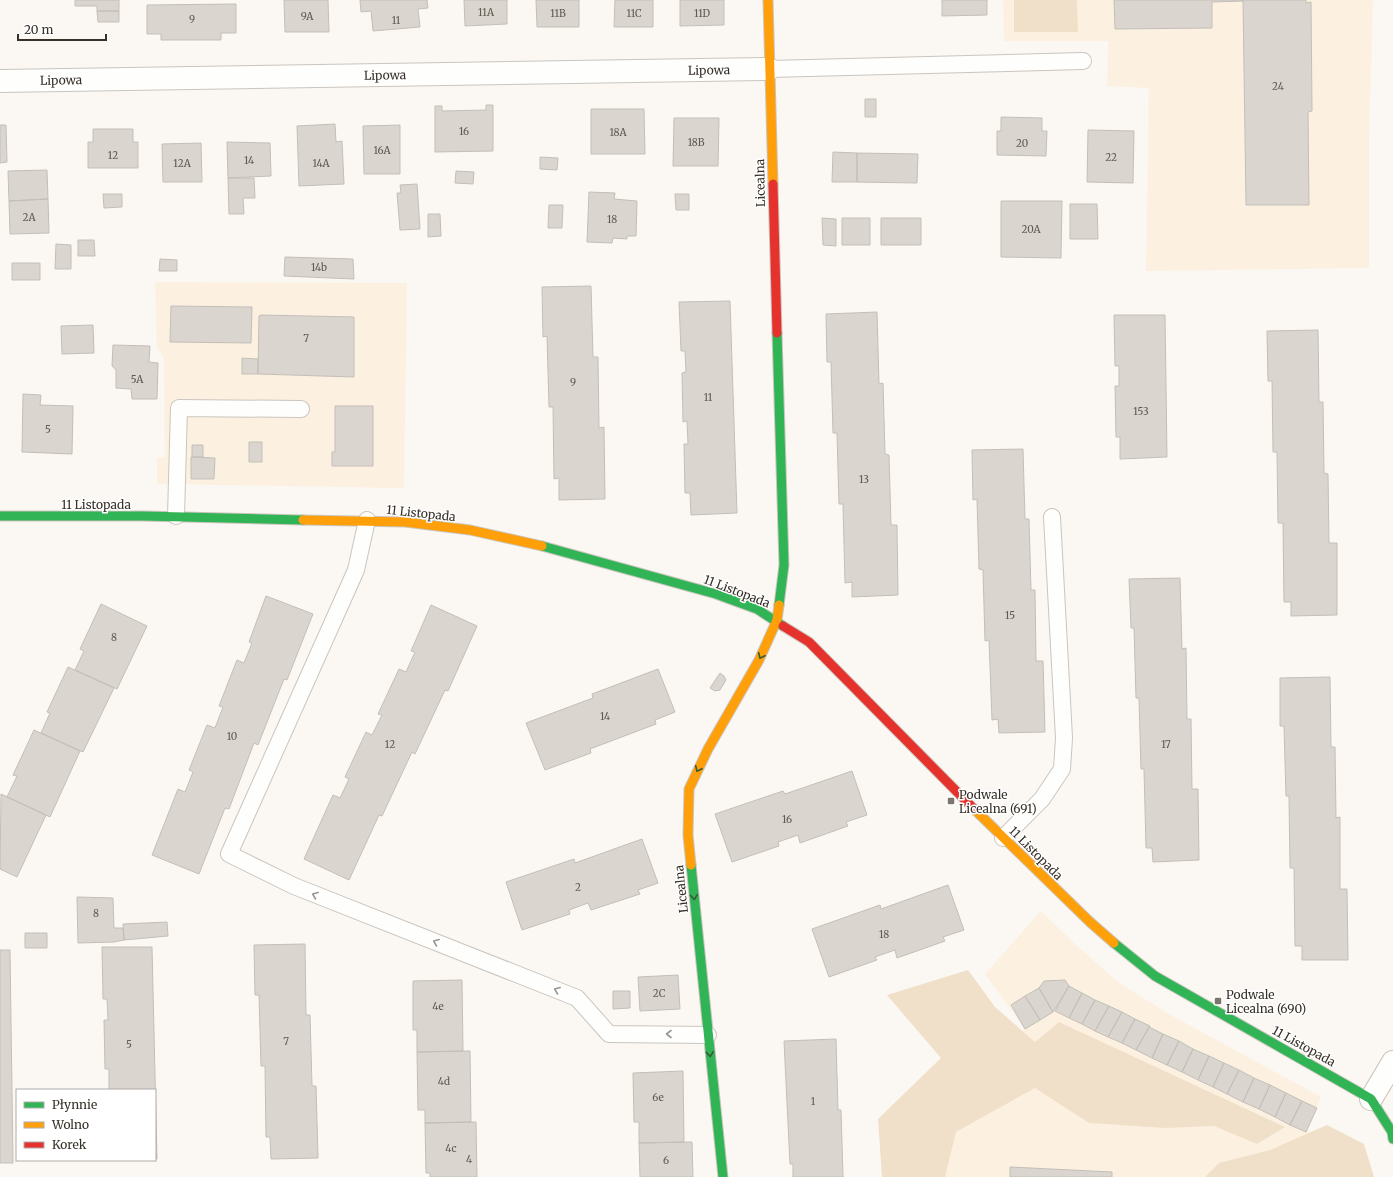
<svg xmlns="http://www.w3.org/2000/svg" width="1393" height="1177" font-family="Merriweather,serif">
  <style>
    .built { fill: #fcf0e0 }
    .green { fill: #f1e0c9 }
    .building { fill: #dbd5cf; stroke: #c3bfb8 }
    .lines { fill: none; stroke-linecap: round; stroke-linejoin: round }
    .lane-casing { stroke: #cac5be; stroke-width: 18 }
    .street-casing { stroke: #cac5be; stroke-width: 24 }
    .fast-casing { stroke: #cac5be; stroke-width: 11 }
    .slow-casing { stroke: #cac5be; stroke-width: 11 }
    .jam-casing { stroke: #cac5be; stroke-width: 11 }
    .lane { stroke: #fefefd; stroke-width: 16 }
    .street { stroke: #fefefd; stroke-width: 22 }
    .fast { stroke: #30b455; stroke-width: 9 }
    .slow { stroke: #ff9f0a; stroke-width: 9 }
    .jam { stroke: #e5322d; stroke-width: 9 }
    .oneway { stroke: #345e37 }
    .oneway2 { stroke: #9a9792 }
    .poi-dot { fill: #7b766e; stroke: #fff; stroke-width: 1.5 }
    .labels { text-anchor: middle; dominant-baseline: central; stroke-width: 3; stroke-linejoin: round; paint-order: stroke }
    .number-label { font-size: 10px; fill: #5f5951 }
    .street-label { font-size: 12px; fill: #363027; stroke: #fff }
    .poi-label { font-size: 12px; fill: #363027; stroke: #fff; text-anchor: start }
  </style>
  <rect width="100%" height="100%" fill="#fbf7f2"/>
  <path class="built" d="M1003,0H1373L1369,132V268L1146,271L1149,88L1107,86L1108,41H1004Z
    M155,282L407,283L404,488L157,484V458L165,457L164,358L157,347Z
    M1041,911L1076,945L1118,982L1167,1013L1321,1097L1307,1131L1361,1157L1359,1177H899L901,1130L1025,1029L985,974Z"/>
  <path class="green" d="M1014,0H1077L1078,32H1014Z
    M968,970L995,1007L1035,1042L1059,1022L1285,1127L1257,1144L1214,1126L1166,1128L1089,1123L1035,1088L956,1132L945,1177H882L878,1119L941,1058L887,995Z
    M1327,1125L1364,1144L1374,1177H1205L1219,1163L1270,1150Z"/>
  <path class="building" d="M75,0H119V11H97V6H75Z
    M284,0H328L329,32H285Z
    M360,0H427L428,8L418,9L420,27L373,31L371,11L361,12Z
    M464,0H507V24L465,26Z
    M536,0H579V27H537Z
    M615,0H653V27H614Z
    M680,0H724V25L680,26Z
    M942,0H987V15L942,16Z
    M1114,0H1243V1L1212,2V28L1115,29Z
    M1243,0H1306V3L1311,2L1312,111L1308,112L1309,205H1246Z
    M236,4V33H221V40H161V34H147V5Z
    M97,11H119V22H98Z
    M865,99H876V117H865Z
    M486,105H493V151L435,152V106H442V111L486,110Z
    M591,109H644L645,154H591Z
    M1001,117L1042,118V131H1047L1046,156L997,155V131H1001Z
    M674,118H719L718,166H673Z
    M335,124L336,142L342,141L344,184L299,186L297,126Z
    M0,125H6L7,162L0,163Z
    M400,125V174H364L363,126Z
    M93,129H133V142H138V168H88V142H93Z
    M1088,130L1134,131L1133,183L1087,182Z
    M227,142L270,143L271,176L228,178Z
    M201,143L202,182H163L162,144Z
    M833,152L857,153V182H832Z
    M857,153L918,154L917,183L857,182Z
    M540,157L558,158L557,170L540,169Z
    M47,170L48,199L9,201L8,171Z
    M456,171L474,172L473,184L455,183Z
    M228,178H254L255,198H243L244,214H229Z
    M417,184L420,229L400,230L397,193H401L400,185Z
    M589,192L615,193L614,199L637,201L636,236H627V239L613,238L612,243L587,242Z
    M103,194H122V207L104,208Z
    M675,194H689V210H676Z
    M48,199L49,233L10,234L9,201Z
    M1001,201H1062L1061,258L1001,257Z
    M1070,204H1097L1098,239H1070Z
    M549,205H563L562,228H548Z
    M428,214H440L441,236L428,237Z
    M822,218L836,219V246L823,245Z
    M842,218H870V245H842Z
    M881,218H921V245H881Z
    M78,240H94L95,256H78Z
    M56,244L71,245V269H55Z
    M285,257L353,259L354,279L284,276Z
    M160,259L177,260V271H159Z
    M12,263H40V280H12Z
    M591,286L593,357H598L599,428L604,427L605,499L559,500V478L554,479L553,407H549L547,336L543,337L542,287Z
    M730,301L737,513L691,515L690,493H685L684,444H688L687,421L683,422L682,373L686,372L685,351H681L679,302Z
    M171,306L252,307L251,343L170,342Z
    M877,312L879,384L883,383L885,454L889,455L891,525H897L898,595L852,597V582L845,583L843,504H839L837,433H833L831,362H827L826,314Z
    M261,315L354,317V377L258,374L259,316Z
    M1114,315H1165L1167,457L1120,459V437H1116L1115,386H1119V366H1115Z
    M93,325L94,353L62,354L61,326Z
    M1318,330L1319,402H1323L1324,473L1328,474L1329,543H1337V615L1291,616V602H1284L1283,523H1278L1277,452H1273L1272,381H1268L1267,331Z
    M113,345L150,346L149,362L158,363L157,399H132L131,389L116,388V370L112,366Z
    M242,358L258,359V374H242Z
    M23,394L41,395L40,405L73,406L72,454L22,452Z
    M335,406H373V466H332V452H335Z
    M249,442H262V462H249Z
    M192,445H203V457H192Z
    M1023,449L1025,519H1029L1031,590H1035L1036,661H1043L1045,732L999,733L998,719L992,720L989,640L985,641L983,570L979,569L977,499L973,500L972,450Z
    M191,457L215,458L214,479H191Z
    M1180,578L1182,649L1186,648L1187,719H1191L1192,789H1198L1199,860L1153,862L1152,848H1146L1144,769H1141L1139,698H1136L1134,628H1131L1129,579Z
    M266,596L313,614L287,680L284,679L258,745L254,743L229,809L225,808L199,874L152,855L178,789L185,792L193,772L189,770L207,725L215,728L223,707L219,706L237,660L244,663L252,643L249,642Z
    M101,604L147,626L117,689L75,670L84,651L80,649Z
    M431,605L477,626L448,691L445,690L415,754L412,752L382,816L379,815L349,880L304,859L333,795L340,798L349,779L345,777L366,732L372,735L382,715L378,714L399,669L406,672L415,652L411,651Z
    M68,667L114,688L83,752L41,733L50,713L47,712Z
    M658,669L675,712L655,720L656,724L590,749L591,753L545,770L526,723L593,698L592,694Z
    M720,673L724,676L726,680L720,690L715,691L710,688Z
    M1330,677L1331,747H1335L1336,818L1340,817V889H1347L1348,960H1302V946H1295L1294,868H1290L1289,796H1286L1284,726H1280V678Z
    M34,730L80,751L50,817L7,797L17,776L13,775Z
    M852,771L867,815L846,822L848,826L800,843L798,835L778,842L779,846L732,862L715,814L783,791L785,794Z
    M1,794L46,815L17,877L0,869Z
    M642,839L658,883L638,890L640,894L591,910L588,903L569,910L570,914L522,930L506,882L574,859L575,863Z
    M948,885L964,930L943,937L945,941L897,958L895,950L875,957L877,960L829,977L812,929L880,905L881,909Z
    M77,897L113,898L114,928H123L124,940L114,942L78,943Z
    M167,922L168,936L124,940L123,924Z
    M25,933H47V948H25Z
    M305,944L306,1015H310L312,1086H316L318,1158L271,1159L270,1137H266L265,1066H261L259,995H255L254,945Z
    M102,947H152L157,1159H155V1090H109V1069H105L104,1020H108L107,999H103Z
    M0,950H10L13,1163H0Z
    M678,975L680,1009L640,1011L638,977Z
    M462,980L463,1051L417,1052V1030H413V981Z
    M1065,980L1069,986L1053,1012L1039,988L1044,981Z
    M1069,986L1082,993L1069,1018L1055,1011Z
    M1039,988L1053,1012L1040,1020L1025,996Z
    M613,991H630V1008L613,1009Z
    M1082,993L1095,1000L1082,1024L1069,1018Z
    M1025,996L1040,1020L1025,1029L1011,1005Z
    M1095,1000L1109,1006L1095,1031L1082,1024Z
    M1109,1006L1122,1012L1108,1037L1095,1031Z
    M1122,1012L1135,1019L1122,1043L1108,1037Z
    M1135,1019L1150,1026L1136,1050L1122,1043Z
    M1149,1027L1163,1034L1152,1058L1136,1050Z
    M1163,1034L1179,1041L1167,1065L1152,1058Z
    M836,1039L838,1110H841L843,1177H793V1164H790L784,1041Z
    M1179,1041L1193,1049L1182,1072L1167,1065Z
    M1193,1049L1209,1056L1198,1080L1182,1072Z
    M470,1051L471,1122L425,1123V1110H418L417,1052Z
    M1209,1056L1224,1063L1213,1087L1198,1080Z
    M1224,1063L1239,1070L1227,1094L1213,1087Z
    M1239,1070L1254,1078L1243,1102L1227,1094Z
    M683,1071L684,1142L639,1143V1122H634L633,1073Z
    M1254,1078L1270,1085L1259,1109L1243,1102Z
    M1270,1085L1286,1093L1275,1117L1259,1109Z
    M1286,1093L1302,1101L1290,1125L1275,1117Z
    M1302,1101L1317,1108L1306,1132L1290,1125Z
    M476,1122L477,1177H430V1173H426L425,1123Z
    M692,1142L693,1177H640L639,1143Z
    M1010,1167L1112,1172V1177H1010Z"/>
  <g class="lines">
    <g class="lane-casing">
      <path id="lane" d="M769,69L1083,61
        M176,516L179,408L301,409
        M367,520L356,570L229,854L294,886L577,998L609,1034L708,1035
        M1003,838L1042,799L1062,769L1064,738L1052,517"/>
    </g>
    <g class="street-casing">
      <path id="street" d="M0,81L769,69
        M1371,1099L1393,1062"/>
    </g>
    <g class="fast-casing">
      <path id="fast" d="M777,333L784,565L779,605
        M0,516H143L303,520
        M542,546L716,594L757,609L783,626
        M691,865L723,1177
        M1114,943L1155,976L1371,1099L1392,1132L1393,1139"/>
    </g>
    <g class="slow-casing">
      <path id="slow" d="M768,0L773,184
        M303,520L405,522L470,530L542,546
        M973,808L1090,922L1114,943
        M691,865L688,835L689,789L708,749L759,660L777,620L779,605"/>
    </g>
    <g class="jam-casing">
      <path id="jam" d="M773,184L777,333
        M783,626L809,642L973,808"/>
    </g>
    <use href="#lane" class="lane"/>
    <use href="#street" class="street"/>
    <use href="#fast" class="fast"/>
    <use href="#slow" class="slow"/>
    <use href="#jam" class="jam"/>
  </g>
  <defs><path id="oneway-chevron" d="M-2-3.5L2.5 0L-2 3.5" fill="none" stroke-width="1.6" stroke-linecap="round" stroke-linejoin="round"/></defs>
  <g class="oneway">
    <use href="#oneway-chevron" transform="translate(761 656) rotate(115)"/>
    <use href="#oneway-chevron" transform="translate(698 769) rotate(115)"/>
    <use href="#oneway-chevron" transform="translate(694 897) rotate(84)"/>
    <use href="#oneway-chevron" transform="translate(710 1054) rotate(84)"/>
  </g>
  <g class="oneway2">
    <use href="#oneway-chevron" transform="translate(315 895) rotate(-158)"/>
    <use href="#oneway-chevron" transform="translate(436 942) rotate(-158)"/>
    <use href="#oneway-chevron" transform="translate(557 990) rotate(-158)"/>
    <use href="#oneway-chevron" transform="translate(669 1034) rotate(-180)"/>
  </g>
  <g class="poi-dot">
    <rect x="947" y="797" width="8" height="8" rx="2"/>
    <rect x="1214" y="997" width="8" height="8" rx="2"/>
  </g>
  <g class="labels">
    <g class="number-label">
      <text x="486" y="12">11A</text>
      <text x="558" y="13">11B</text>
      <text x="634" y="13">11C</text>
      <text x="702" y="13">11D</text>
      <text x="307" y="16">9A</text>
      <text x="192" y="19">9</text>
      <text x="396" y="20">11</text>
      <text x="1278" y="86">24</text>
      <text x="464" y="131">16</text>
      <text x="618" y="132">18A</text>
      <text x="696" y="142">18B</text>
      <text x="1022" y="143">20</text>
      <text x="382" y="150">16A</text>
      <text x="113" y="155">12</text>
      <text x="1111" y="157">22</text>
      <text x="249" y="160">14</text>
      <text x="182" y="163">12A</text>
      <text x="321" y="163">14A</text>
      <text x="29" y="217">2A</text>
      <text x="612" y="219">18</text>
      <text x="1031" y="229">20A</text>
      <text x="319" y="267">14b</text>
      <text x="306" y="338">7</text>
      <text x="137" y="379">5A</text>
      <text x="573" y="382">9</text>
      <text x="708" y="397">11</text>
      <text x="1141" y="411">153</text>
      <text x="48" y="429">5</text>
      <text x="864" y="479">13</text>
      <text x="1010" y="615">15</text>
      <text x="114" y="637">8</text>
      <text x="605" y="716">14</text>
      <text x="232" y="736">10</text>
      <text x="390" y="744">12</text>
      <text x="1166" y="744">17</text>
      <text x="787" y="819">16</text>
      <text x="578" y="887">2</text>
      <text x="96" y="913">8</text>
      <text x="884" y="934">18</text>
      <text x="659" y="993">2C</text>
      <text x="438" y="1006">4e</text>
      <text x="286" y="1041">7</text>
      <text x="129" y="1044">5</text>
      <text x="444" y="1081">4d</text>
      <text x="658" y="1097">6e</text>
      <text x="813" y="1101">1</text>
      <text x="451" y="1148">4c</text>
      <text x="469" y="1159">4</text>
      <text x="666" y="1160">6</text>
    </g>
    <g class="street-label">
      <text transform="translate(709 70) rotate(-1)">Lipowa</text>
      <text transform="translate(385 75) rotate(-1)">Lipowa</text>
      <text transform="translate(61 80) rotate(-1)">Lipowa</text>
      <text transform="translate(760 183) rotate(-91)">Licealna</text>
      <text x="96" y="504">11 Listopada</text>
      <text transform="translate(421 513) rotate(6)">11 Listopada</text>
      <text transform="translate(737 591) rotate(21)">11 Listopada</text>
      <text transform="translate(1036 853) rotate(45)">11 Listopada</text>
      <text transform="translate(681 889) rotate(-96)">Licealna</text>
      <text transform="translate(1304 1046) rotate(29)">11 Listopada</text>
    </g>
    <g class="poi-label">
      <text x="959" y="794">Podwale<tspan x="959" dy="14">Licealna (691)</tspan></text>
      <text x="1226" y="994">Podwale<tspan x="1226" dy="14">Licealna (690)</tspan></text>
    </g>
  </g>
  <rect x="16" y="1089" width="140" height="72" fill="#ffffff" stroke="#afaca9"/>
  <rect x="24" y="1102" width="20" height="6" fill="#30b455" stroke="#afaca9"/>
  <text x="52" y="1109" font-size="12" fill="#363027">Płynnie</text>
  <rect x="24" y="1122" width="20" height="6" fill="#ff9f0a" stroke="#afaca9"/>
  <text x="52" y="1129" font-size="12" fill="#363027">Wolno</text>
  <rect x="24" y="1142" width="20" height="6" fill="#e5322d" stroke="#afaca9"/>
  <text x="52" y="1149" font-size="12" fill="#363027">Korek</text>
  <path d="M18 34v6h88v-6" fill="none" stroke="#363027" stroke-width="2"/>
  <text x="24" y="34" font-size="12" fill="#363027" stroke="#ffffff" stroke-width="3" paint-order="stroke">20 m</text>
</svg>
